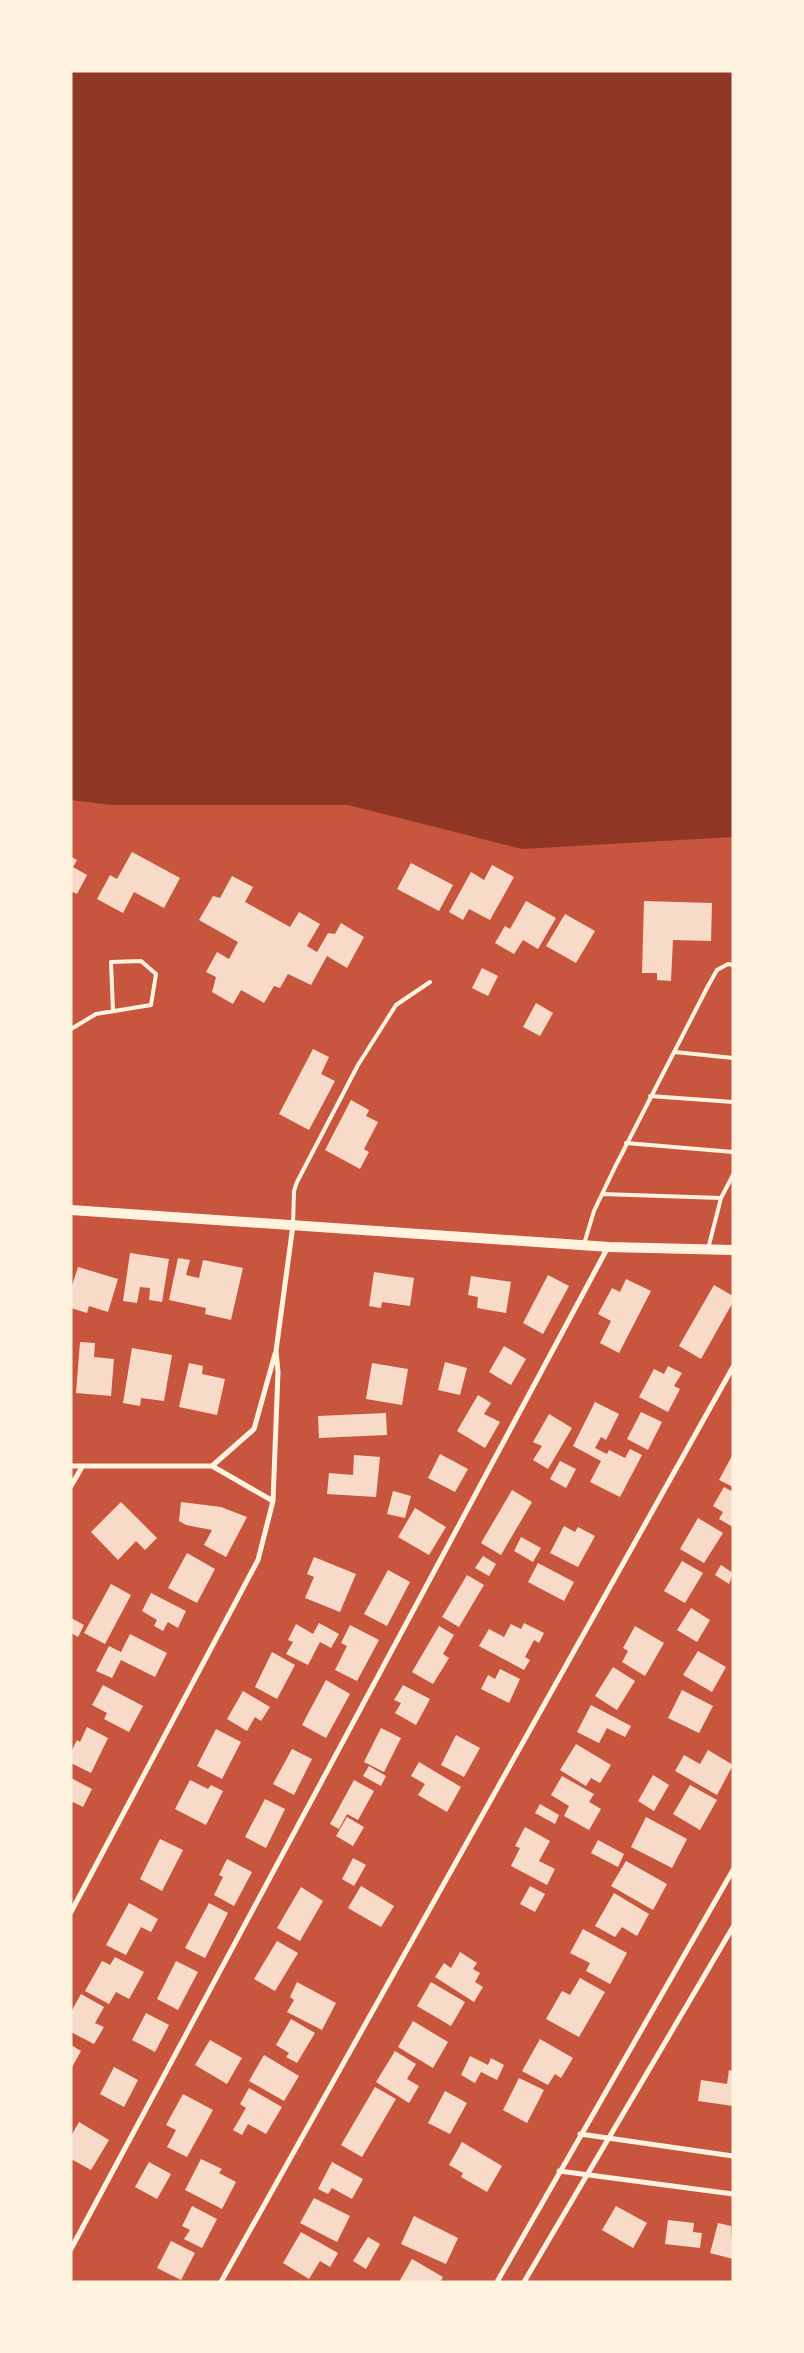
<svg xmlns="http://www.w3.org/2000/svg" width="804" height="2353" font-family="Rubik,sans-serif">
  <style>
    .water { fill: #8f3625 }
    .building { fill: #f7dbc8 }
    .lines { fill: none; stroke-linecap: round; stroke-linejoin: round }
    .service { stroke: #fff3e0; stroke-width: 4 }
    .minor { stroke: #fff3e0; stroke-width: 5 }
    .secondary { stroke: #fff3e0; stroke-width: 10 }
  </style>
  <rect width="100%" height="100%" fill="#c8553d"/>
  <path class="water" d="M71,71H733V837L522,849L348,805H111L71,800Z"/>
  <path class="building" d="M132,852L180,878L164,908L134,892L123,913L97,899L110,875L117,879Z
    M71,857L77,860L73,867L87,875L77,894L71,891Z
    M411,863L453,885L439,911L397,889Z
    M492,865L514,877L490,920L469,909L463,920L449,912L471,872L484,880Z
    M232,876L253,887L245,902L290,927L299,912L320,924L307,946L317,952L328,933L335,934L341,923L364,937L347,968L327,956L311,985L288,974L280,988L274,986L264,1003L241,990L233,1004L212,992L216,977L206,972L217,952L229,959L238,942L199,920L213,896L220,898Z
    M526,901L556,918L538,949L523,940L514,954L495,943L505,926L510,929Z
    M644,901L712,903L711,941L673,940L671,981L657,980V973H642Z
    M565,914L595,931L576,963L546,946Z
    M482,968L498,976L488,996L472,988Z
    M536,1003L553,1013L540,1036L523,1027Z
    M313,1049L329,1057L321,1074L335,1081L309,1130L279,1114Z
    M351,1100L369,1110L366,1116L378,1122L364,1149L369,1152L360,1169L325,1150Z
    M130,1253L169,1259L162,1302L149,1300L150,1288L140,1287L137,1303L123,1301Z
    M178,1258L190,1260L186,1275L199,1278L203,1260L243,1268L231,1320L205,1314L206,1308L169,1300Z
    M78,1267L118,1279L108,1312L89,1306L87,1313L71,1308V1289Z
    M374,1272L414,1278L410,1306L382,1302L381,1308L369,1306Z
    M548,1275L569,1286L543,1334L523,1323Z
    M471,1276L511,1282L506,1313L477,1308L478,1297L468,1295Z
    M626,1279L651,1291L619,1353L600,1343L611,1321L598,1314L612,1288L620,1292Z
    M714,1285L733,1296V1302L701,1359L679,1346Z
    M80,1342L95,1343L94,1357L114,1359L111,1396L76,1393Z
    M504,1346L526,1359L511,1385L489,1372Z
    M132,1348L172,1355L164,1401L141,1398L140,1406L123,1403Z
    M445,1362L467,1368L460,1395L438,1390Z
    M189,1363L203,1366L202,1374L225,1379L217,1415L179,1407Z
    M372,1363L408,1369L402,1405L366,1399Z
    M668,1366L682,1373L674,1386L680,1389L668,1412L639,1397L654,1369L664,1374Z
    M478,1395L491,1403L484,1414L500,1422L485,1448L457,1431Z
    M595,1402L619,1414L606,1440L601,1437L595,1448L607,1454L609,1450L625,1458L630,1449L642,1455L620,1497L590,1482L601,1461L573,1446Z
    M641,1412L662,1422L648,1450L627,1439Z
    M386,1413L387,1435L319,1438L318,1416Z
    M549,1414L572,1428L548,1469L533,1460L542,1446L533,1442Z
    M440,1454L468,1469L455,1492L428,1478Z
    M733,1454V1487L719,1480Z
    M354,1455L380,1457L376,1497L327,1494L329,1473L353,1475Z
    M560,1461L576,1469L566,1488L550,1479Z
    M724,1487L733,1492V1527L719,1519L723,1512L713,1506Z
    M512,1490L532,1502L501,1555L481,1543Z
    M393,1491L411,1496L405,1518L387,1514Z
    M121,1502L157,1538L145,1550L136,1541L118,1560L91,1532Z
    M181,1502L221,1507L247,1517L226,1557L204,1545L212,1530L186,1525L179,1521Z
    M415,1508L446,1527L429,1555L398,1537Z
    M698,1518L723,1533L704,1563L680,1549Z
    M564,1526L575,1532L578,1527L595,1536L578,1567L550,1553Z
    M521,1537L541,1548L533,1562L514,1551Z
    M187,1553L215,1569L197,1603L168,1588Z
    M483,1556L496,1564L489,1576L475,1568Z
    M314,1557L356,1574L340,1612L305,1598L314,1577L307,1574Z
    M682,1561L703,1573L685,1603L664,1591Z
    M538,1563L574,1582L564,1601L528,1582Z
    M721,1565L733,1573L729,1584L715,1575Z
    M388,1570L410,1582L387,1626L364,1614Z
    M467,1575L484,1585L459,1627L442,1617Z
    M111,1584L131,1595L105,1644L84,1633Z
    M151,1593L186,1611L178,1628L168,1622L163,1631L154,1626L157,1620L142,1611Z
    M691,1608L710,1620L697,1642L677,1630Z
    M71,1618L84,1625L78,1637L71,1633Z
    M319,1623L339,1634L331,1648L320,1642L308,1665L286,1654L293,1642L288,1640L296,1624L313,1634Z
    M524,1623L544,1633L539,1643L534,1640L525,1657L530,1660L524,1670L479,1646L489,1629L504,1637L511,1624L521,1629Z
    M350,1625L379,1640L357,1681L335,1670L347,1646L341,1643Z
    M439,1626L454,1635L443,1654L449,1658L433,1684L412,1672Z
    M635,1626L664,1643L645,1676L622,1662L628,1651L623,1648Z
    M130,1634L167,1653L155,1677L121,1660L112,1678L96,1671L109,1646L121,1652Z
    M698,1651L726,1667L712,1692L683,1675Z
    M272,1652L295,1665L277,1699L255,1687Z
    M613,1667L635,1681L617,1710L595,1696Z
    M500,1669L520,1679L509,1703L481,1689L488,1675L495,1679Z
    M326,1680L350,1694L326,1738L302,1725Z
    M103,1685L143,1706L129,1732L104,1719L107,1713L92,1705Z
    M403,1685L430,1699L416,1725L395,1713L401,1703L394,1700Z
    M682,1690L713,1706L699,1733L668,1718Z
    M243,1691L270,1707L261,1721L255,1717L247,1731L227,1719Z
    M591,1705L631,1726L625,1737L607,1728L599,1743L577,1732Z
    M87,1727L108,1738L91,1773L71,1763V1752L77,1740L80,1742Z
    M381,1728L401,1738L384,1772L364,1762Z
    M216,1729L241,1742L222,1779L197,1766Z
    M456,1735L480,1748L464,1777L441,1765Z
    M576,1744L611,1765L600,1783L591,1778L586,1786L560,1770Z
    M292,1749L312,1759L294,1795L273,1784Z
    M708,1750L733,1765L717,1795L675,1771L684,1755L700,1764Z
    M419,1762L461,1787L447,1812L418,1795L425,1784L411,1776Z
    M369,1766L386,1776L381,1786L363,1776Z
    M653,1775L669,1785L654,1811L638,1801Z
    M562,1776L594,1794L589,1802L601,1809L589,1830L564,1816L569,1806L551,1795Z
    M71,1778L92,1789L83,1807L73,1802L71,1805Z
    M190,1780L208,1789L211,1785L223,1791L206,1825L175,1809Z
    M354,1780L374,1791L358,1820L347,1814L339,1829L330,1824Z
    M690,1785L717,1800L700,1830L673,1814Z
    M265,1799L285,1809L266,1848L245,1837Z
    M540,1804L559,1815L555,1824L535,1813Z
    M347,1817L364,1827L353,1846L336,1836Z
    M646,1817L687,1839L672,1868L631,1847Z
    M525,1827L550,1841L539,1861L555,1869L547,1885L511,1866L520,1848L515,1846Z
    M160,1839L183,1850L162,1891L140,1879Z
    M598,1840L624,1854L618,1867L591,1853Z
    M353,1858L366,1865L354,1886L342,1879Z
    M227,1859L252,1872L234,1906L214,1895L223,1877L219,1875Z
    M626,1861L667,1884L653,1910L611,1886Z
    M361,1886L394,1906L381,1927L348,1908Z
    M530,1886L545,1894L535,1912L520,1904Z
    M301,1887L323,1901L300,1941L277,1928Z
    M614,1893L649,1914L637,1936L622,1927L615,1937L595,1926Z
    M129,1903L158,1919L151,1932L141,1927L126,1955L106,1945Z
    M209,1903L228,1913L205,1958L185,1948Z
    M583,1929L627,1953L610,1984L586,1971L590,1963L570,1953Z
    M277,1941L298,1953L275,1991L254,1979Z
    M460,1952L477,1963L473,1969L480,1973L475,1982L483,1987L474,2002L435,1977L444,1963L451,1968Z
    M115,1957L144,1972L129,1999L116,1992L109,2004L85,1991L102,1961L110,1965Z
    M176,1961L198,1972L178,2010L157,1999Z
    M580,1978L605,1992L579,2037L546,2019L562,1991L570,1995Z
    M297,1982L336,2003L322,2030L287,2012L294,2000L290,1997Z
    M431,1982L465,2002L451,2026L417,2006Z
    M81,1994L104,2007L95,2023L104,2027L94,2044L71,2032V2012Z
    M146,2013L169,2025L155,2052L132,2040Z
    M291,2019L315,2033L297,2063L286,2057L289,2053L276,2045Z
    M413,2021L448,2042L433,2068L398,2047Z
    M540,2039L573,2058L561,2078L555,2074L548,2085L522,2071Z
    M210,2040L242,2058L227,2084L195,2065Z
    M71,2045L81,2051L71,2069Z
    M395,2051L416,2064L407,2079L419,2086L409,2103L376,2082Z
    M264,2055L299,2076L284,2101L249,2081Z
    M470,2056L488,2065L491,2058L504,2065L497,2080L481,2072L475,2083L461,2075Z
    M114,2067L138,2080L124,2107L100,2094Z
    M729,2070L733,2071V2106L698,2101L701,2080L727,2084Z
    M519,2078L544,2090L527,2123L503,2110Z
    M375,2087L396,2099L362,2157L341,2145Z
    M249,2088L282,2107L266,2134L248,2124L242,2135L233,2130L246,2108L240,2104Z
    M445,2091L467,2103L450,2134L428,2123Z
    M183,2094L213,2110L187,2157L167,2147L176,2130L166,2125Z
    M79,2122L109,2140L91,2170L71,2159V2136Z
    M462,2142L502,2166L487,2192L461,2177L463,2173L449,2165Z
    M201,2159L222,2169L219,2173L236,2182L222,2209L185,2190Z
    M149,2162L171,2174L157,2199L135,2187Z
    M332,2162L363,2179L352,2199L332,2188L328,2194L318,2189Z
    M314,2198L350,2216L337,2242L300,2223Z
    M192,2206L217,2219L202,2248L184,2239L190,2230L182,2226Z
    M616,2206L647,2223L633,2248L602,2230Z
    M414,2216L458,2238L446,2264L401,2244Z
    M668,2220L694,2223L693,2232L702,2233L700,2248L665,2244Z
    M718,2223L731,2226L733,2259L710,2253Z
    M301,2232L338,2253L330,2267L320,2261L309,2279L283,2263Z
    M368,2237L380,2244L366,2269L353,2261Z
    M171,2241L195,2253L181,2280L157,2268Z
    M412,2259L443,2277L440,2282H399Z"/>
  <g class="lines">
    <path class="service" d="M71,1029L96,1014L151,1005L156,974L141,961L111,962L113,1011
      M675,1052L733,1058
      M650,1096L733,1102
      M626,1143L733,1152
      M602,1194L721,1198
      M293,1225L294,1191L297,1182L358,1065L396,1005L430,982
      M584,1244L594,1211L615,1167L708,986L717,970L728,964L733,965
      M708,1249L721,1198L733,1175"/>
    <path class="minor" d="M71,1466H212L254,1429L275,1354
      M212,1466L273,1501
      M71,1486L82,1467
      M71,1912L258,1560L273,1501L278,1372L276,1351L293,1225
      M580,2134L733,2156
      M559,2171L733,2194
      M71,2249L608,1247
      M221,2282L733,1367
      M497,2282L733,1870
      M524,2282L733,1927"/>
    <path class="secondary" d="M71,1210L609,1247L733,1250"/>
  </g>
  <rect width="804" height="2353" fill="none" stroke="#fff3e0" stroke-width="145"/>
</svg>
